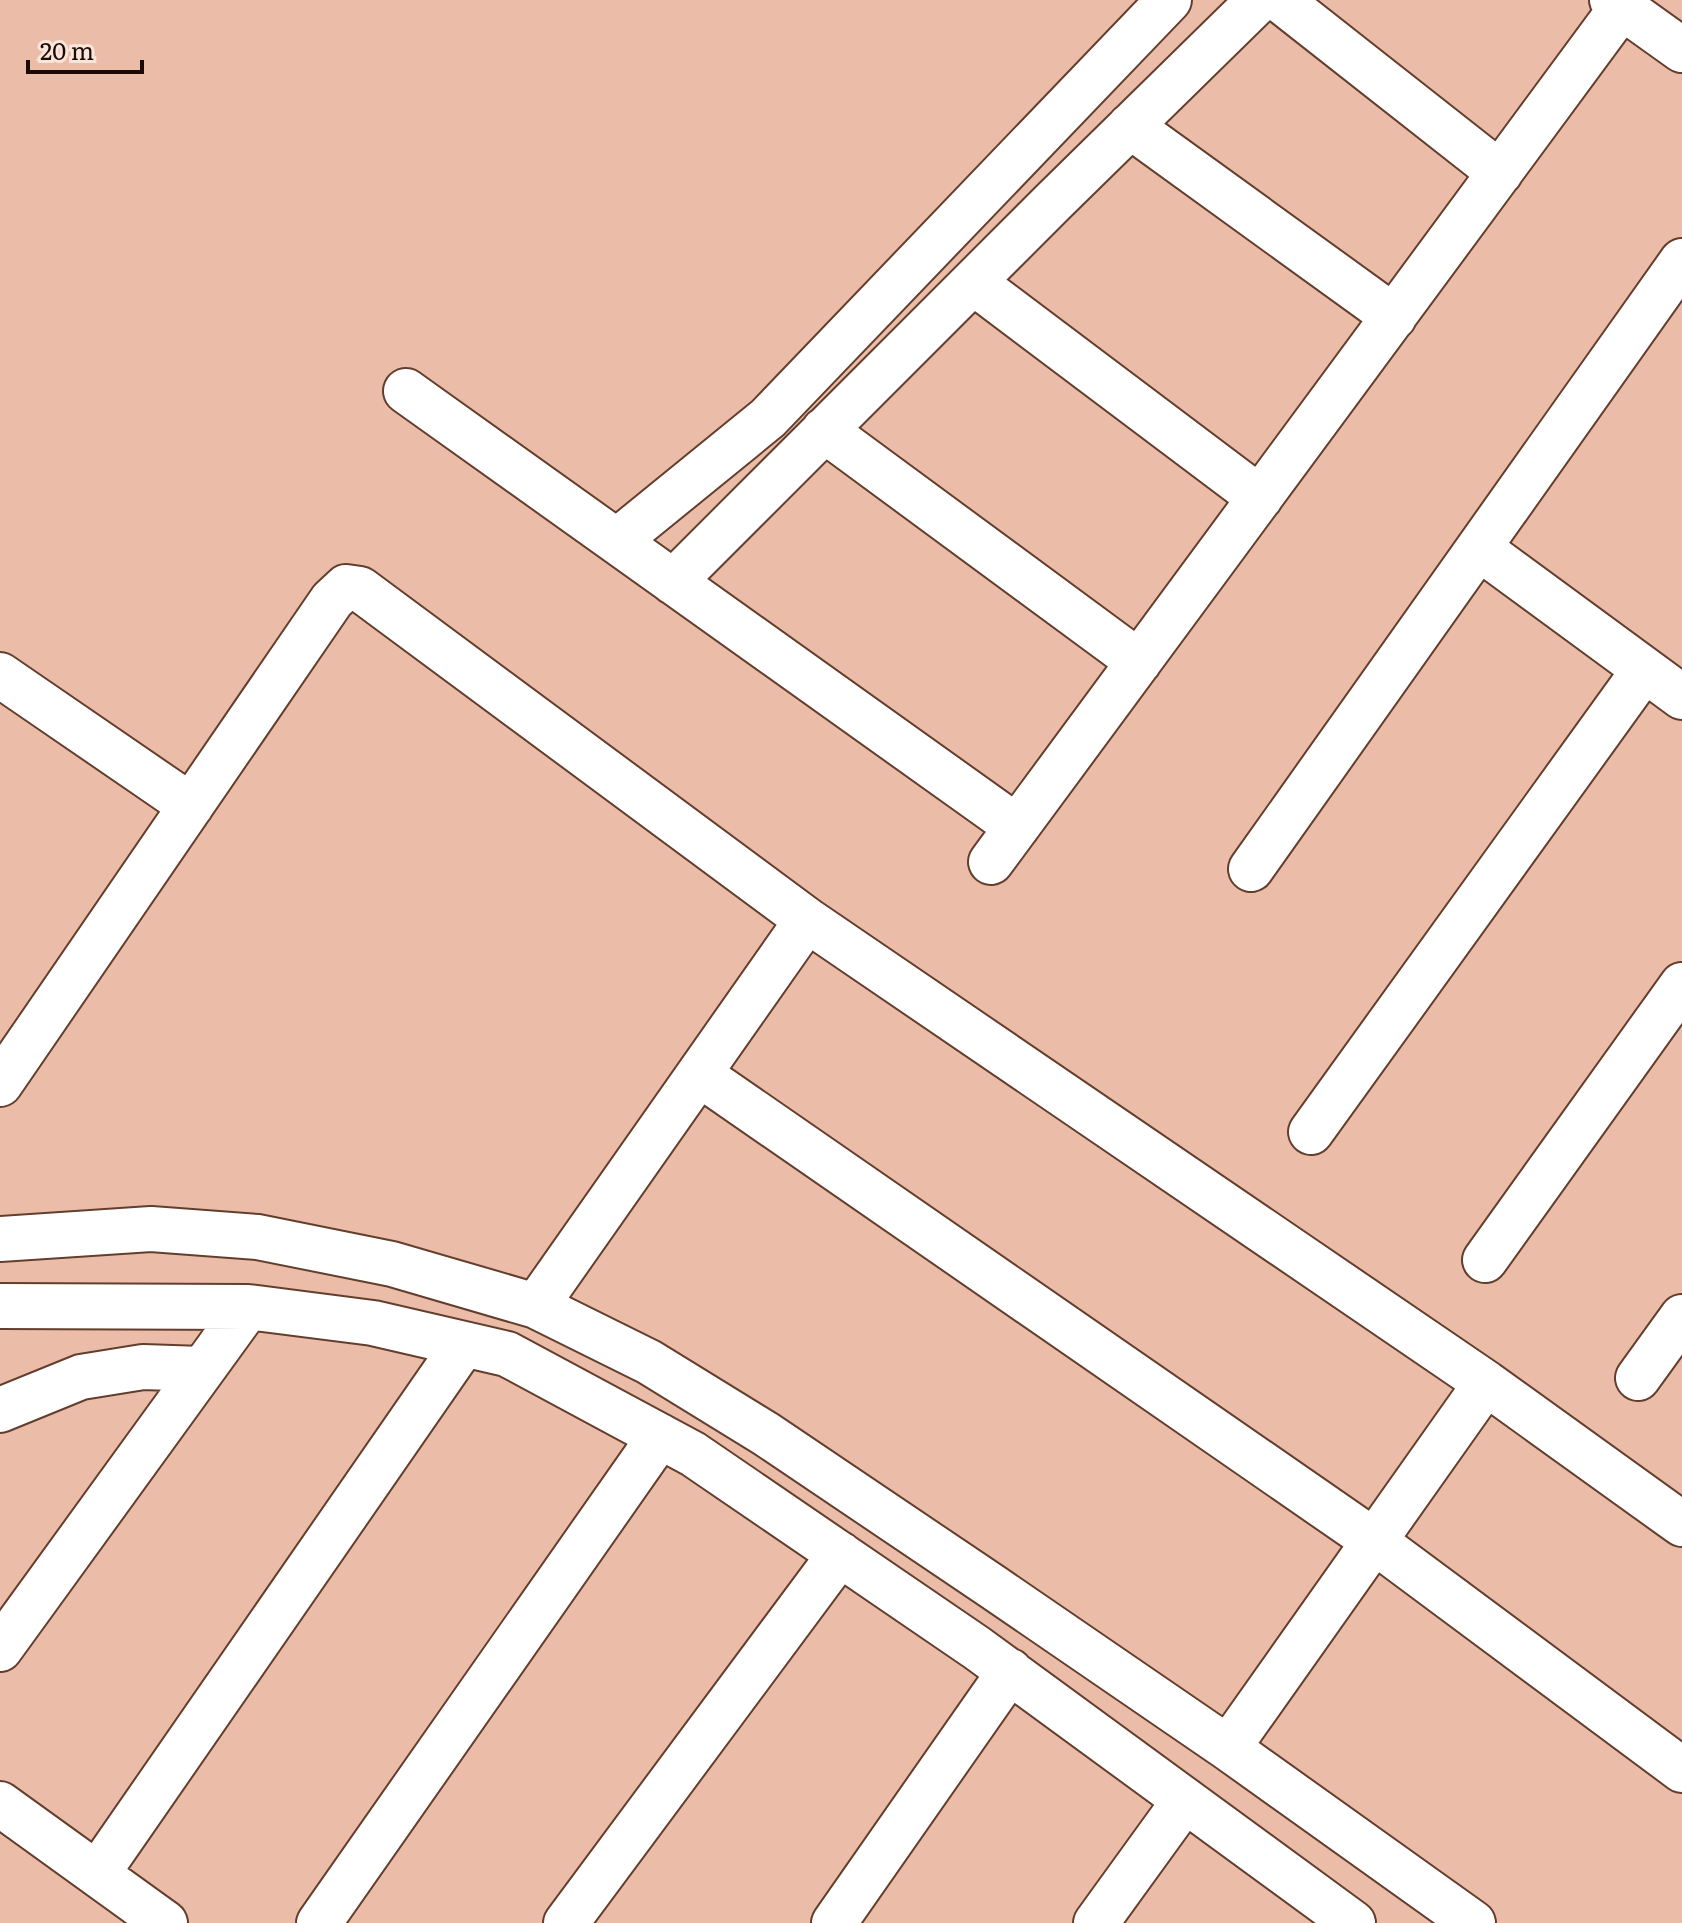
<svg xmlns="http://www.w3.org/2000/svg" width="1682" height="1923" font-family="Literata,serif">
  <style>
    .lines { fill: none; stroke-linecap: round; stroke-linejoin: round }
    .minor-casing { stroke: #633e2d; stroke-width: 48 }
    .minor { stroke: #fff; stroke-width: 44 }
  </style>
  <rect width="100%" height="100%" fill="#ebbda9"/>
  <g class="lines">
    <g class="minor-casing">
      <path id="minor" d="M1280,0L1500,173
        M1612,0L1682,50
        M1130,126L1394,317
        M973,282L1260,498
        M406,391L1017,827
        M824,430L1139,662
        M617,541L768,418L1169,0
        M1479,548L1682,697
        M673,582L1054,201L1259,0
        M0,675L191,806
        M991,862L1627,0
        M1251,869L1682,261
        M699,1074L1374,1541L1682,1770
        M0,1084L332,600L346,587L360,589L807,920L1486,1383L1682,1524
        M1311,1132L1644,670
        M0,1239L151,1229L258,1237L392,1264L536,1306L649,1362L766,1434L993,1587L1228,1748L1473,1923
        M1485,1260L1682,985
        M0,1306L248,1307L373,1323L507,1354L693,1454L977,1648L1353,1923
        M536,1306L807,920
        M1638,1378L1682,1317
        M0,1410L81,1377L143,1367L202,1369
        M0,1649L248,1307
        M1228,1748L1486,1383
        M0,1804L165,1923
        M97,1874L464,1344
        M319,1923L660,1436
        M566,1923L840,1554
        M834,1923L1010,1671
        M1096,1923L1185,1800"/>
    </g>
    <use href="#minor" class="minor"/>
  </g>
  <path d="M28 60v12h114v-12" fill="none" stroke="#1a0b05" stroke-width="4"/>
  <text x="40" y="60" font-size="24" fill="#1a0b05" stroke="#fbe4d9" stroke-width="6" paint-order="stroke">20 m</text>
</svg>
